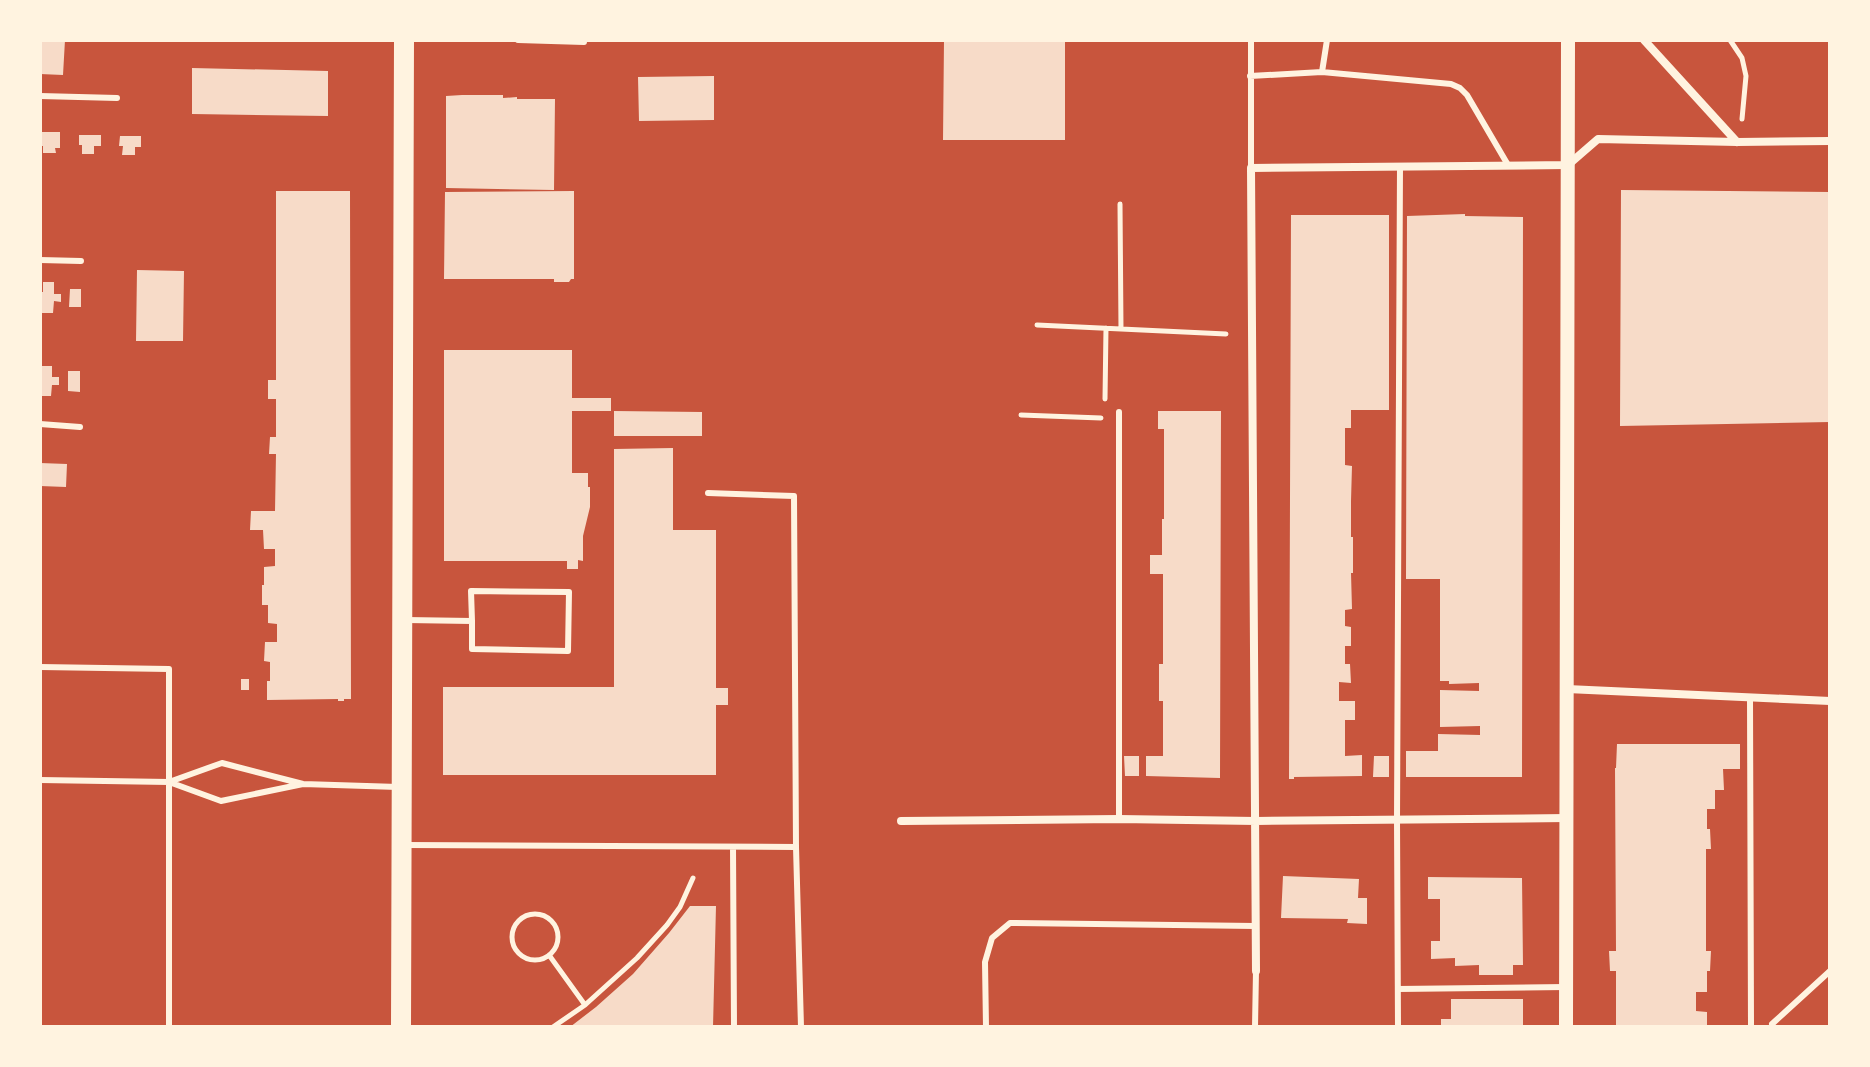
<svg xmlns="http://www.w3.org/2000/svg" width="1870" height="1067" font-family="Poppins,sans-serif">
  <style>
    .building { fill: #f7dbc8 }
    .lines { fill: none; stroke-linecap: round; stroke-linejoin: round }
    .path { stroke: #fff3e0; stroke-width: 5 }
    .service { stroke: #fff3e0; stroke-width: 6 }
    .minor { stroke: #fff3e0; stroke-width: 8 }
    .tertiary { stroke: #fff3e0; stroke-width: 14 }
    .primary { stroke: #fff3e0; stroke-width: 20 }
  </style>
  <rect width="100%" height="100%" fill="#c8553d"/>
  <path class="building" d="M40,40H65L63,75L40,74Z
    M944,40H1065V140H943Z
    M192,68L328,71V116L192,114Z
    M714,76V120L639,121L638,77Z
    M462,95H503V98L517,97V99H555L554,190L446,188V96Z
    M40,132H60V148H55L56,153H43V146H40Z
    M79,135H101V146H94V154H82V145H79Z
    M120,136H141V147H135V155H122L123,146H119Z
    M1621,190L1830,192V422L1620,426Z
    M276,191H350L351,699H344V701H338V699L267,700V681H270V662L264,661L265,642H277V624L268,623V605H262V585H264V567L275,566V549H264L263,530H250L251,511H275L276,454H269L270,437H276V399H268V380H276Z
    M574,191V279H571L569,282H554V279H444L445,192Z
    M1465,214V216L1523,217L1522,777H1406V751H1438V734L1480,735V726L1440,727V690L1479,691V683L1449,684V681H1440V579H1406L1407,216Z
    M1291,215H1389V410H1351V428H1345V465L1352,466L1351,501V537H1353V573H1351L1352,609L1345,610V626L1351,627V646H1345V664H1350L1351,683L1339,682V701H1355V720H1345V756L1362,755V776L1294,777V779H1289Z
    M137,270L184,271L183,341H136Z
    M43,282H54V294H61V302L54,301L53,313H42L40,292H43Z
    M70,289H81V307H69Z
    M444,350H572V398H611V411H572V473H588V487H590V507L583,536V561L578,560V569H567V561H444Z
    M41,366H52V377H59V385H52L51,396H40Z
    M68,371H80V392L68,391Z
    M614,411L702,412V436H614Z
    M1158,411H1221L1220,778L1146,776V756H1163V701H1159V664H1163V574H1150V555H1162V519H1164V429H1158Z
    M673,448V530H716V688H728V705H716V775H443V687H614V449Z
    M40,463L67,464L66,487L40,486Z
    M241,679H249V690H241Z
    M1617,744H1740V769H1723L1724,790H1715V809H1707V829H1710L1711,849H1706V951H1711L1710,971H1707V992H1696V1011L1707,1012V1027H1616V971H1610L1609,951H1616L1615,768H1616Z
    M1124,756H1139V776H1125Z
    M1374,756H1389V777H1373Z
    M1283,876L1359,879L1358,898H1367V924L1347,923L1348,919L1281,918Z
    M1428,877L1522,878L1523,965H1513V975H1479V965L1455,966V958L1431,959V941H1440V899H1428Z
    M690,906H716L713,1027H570L596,1007L633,974L669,933Z
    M1451,999H1523V1027H1441V1019H1451Z"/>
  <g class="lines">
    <path class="path" d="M1730,40L1742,58L1746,76L1742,119
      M1120,204L1121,329
      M1037,325L1226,334
      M1105,399L1106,328
      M1021,415L1101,418
      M512 937a23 23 0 1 1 46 0a23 23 0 1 1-46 0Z
      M549,955L585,1005
      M553,1027L585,1005L637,958L667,925L680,907L693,878"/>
    <path class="service" d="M518,40L584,42
      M1251,40V168
      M1322,72L1451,84L1460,88L1467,95L1508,165
      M1250,76L1322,72L1327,40
      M40,96L117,98
      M40,260L81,261
      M40,424L80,427
      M708,493L794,496L796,847
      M406,620L472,621L471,591L569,592L568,651L472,649V621
      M40,667L169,669V1027
      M1750,698L1751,1027
      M40,780L169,782
      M303,784L221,801L169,782L222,763L303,784L398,787
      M1119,819V412
      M405,845L796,847L801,1027
      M733,847L734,1027
      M1398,989L1566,987
      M1772,1024L1830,971
      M986,1027L985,962L992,938L1010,923L1255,926
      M1255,1027L1256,971
      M1398,1027L1397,820L1400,166"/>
    <path class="minor" d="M1644,40L1737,142
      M1567,689L1830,701
      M901,821L1119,819L1256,821L1567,818
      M1256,971L1251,168L1568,165L1598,139L1737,142L1830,141"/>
    <path class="tertiary" d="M1566,1027L1568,40"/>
    <path class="primary" d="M401,1027L404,40"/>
  </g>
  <rect width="1870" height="1067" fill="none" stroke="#fff3e0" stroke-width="84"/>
</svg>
